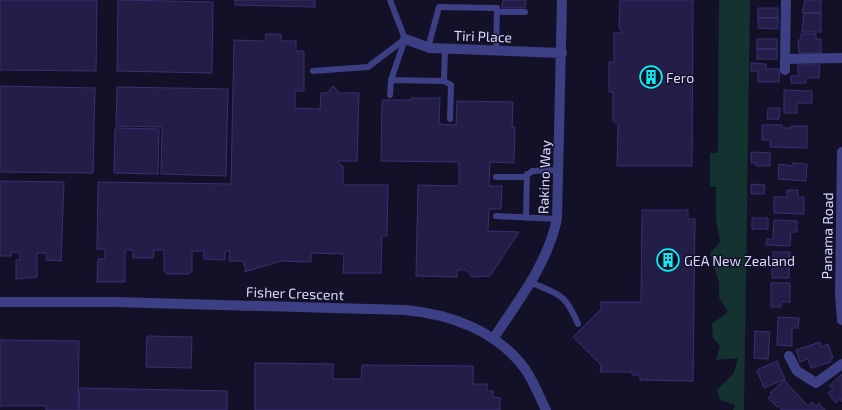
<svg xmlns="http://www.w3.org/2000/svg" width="842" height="410" font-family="'Exo 2',sans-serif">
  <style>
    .green { fill: #14322f }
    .building { fill: #231d48; stroke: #393073 }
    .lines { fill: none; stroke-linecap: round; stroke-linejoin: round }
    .lane { stroke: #3d3f85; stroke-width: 6 }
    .street { stroke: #3d3f85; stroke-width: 10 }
    .labels { text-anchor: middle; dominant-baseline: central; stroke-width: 3; stroke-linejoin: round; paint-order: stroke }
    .street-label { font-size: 14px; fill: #dbd9fe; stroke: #131128 }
    .poi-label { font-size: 14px; fill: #dbd9fe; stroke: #131128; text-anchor: start }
  </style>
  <rect width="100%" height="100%" fill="#131128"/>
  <path class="green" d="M719,0H750L744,410H733L735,405L720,400L717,390L734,373L738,358L716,360L720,346L713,338L712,324L728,312L719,297V283L710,253L718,245L720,241L716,219V187H710V153H718Z"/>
  <path class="building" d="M0,0H97L96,71L0,70Z
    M118,0L213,2L212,73L117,71Z
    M235,0H315V7L235,5Z
    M503,0H526L525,8H502Z
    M620,0H693L692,166H617L618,125L613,121V92H609V62H614V33H623L619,29Z
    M805,0H821V13H802Z
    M758,8H778V18H758Z
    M804,13H821V32H802Z
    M758,18H778V29L758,28Z
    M266,34H281V41H296V51H304V91H295V108L320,109L321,93H327L333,86L340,93H359L357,161H338V163L343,166V185H388L387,236H382L381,273H343L344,254L311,253V262L281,261L244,272L246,270L243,261H229L230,251H225V260L204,259V251H192V271L189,274H167L164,271V250H154L153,258H133V250H125V282H97L98,259H105V249H97L98,182L231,184L234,40L265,41Z
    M801,34H816V39H821V53H799L798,40H801Z
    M757,39H777V49H757Z
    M757,49H777V59H757Z
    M751,63L766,64V69H780L779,82H758V71H751Z
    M798,65H820L819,78H806V83H791V76H798Z
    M0,86L95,88L93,173L0,172Z
    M117,87L228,89L226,176L161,174L162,127L116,126Z
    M784,90L812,91V103H797V113H784Z
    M411,98H440L439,124L456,125L457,101L513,102L512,127H515L514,163L490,162L489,186H502L501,209H489L488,231L519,232L490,276L472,277L466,270H457V277L416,276L418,185L459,186V162L381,161L382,100H411Z
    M768,108H780L779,119H767Z
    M762,125H782V128H791V126H807V148L770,147V140H762Z
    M115,128L159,129L158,174L114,173Z
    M751,152L770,153V166H756V163H751Z
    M793,163L807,164L806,181L778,179L779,164L793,166Z
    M0,181L64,182L61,261L46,260V253H37V277L16,279V260H20V253L12,252L11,256H0Z
    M751,184L765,185L764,194H751Z
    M787,190H798V197H804V214L774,213V197H787Z
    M642,210H688V219H695L693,381L640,380V375H632V372H600L601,365L573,337L601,309V302H641Z
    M752,218H768V229H752Z
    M774,220L797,221V232H791L790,246L766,245L767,239H773Z
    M773,252H790L789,278H772Z
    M771,283H790V302H781V307H771Z
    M778,317L799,318L798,328H792V346L777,345Z
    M755,331L770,332L768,359L754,358Z
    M147,336L192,337L191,368L146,367Z
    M0,340L79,341L78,410H46V406H0Z
    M820,342L821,347L828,344L833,358L830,359L831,362L811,368L808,359L800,362L796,350Z
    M777,361L785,379L764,388L757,370Z
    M255,363L333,364V379H361L362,365L473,366V384H487V391H493V397L500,398V410H255Z
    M842,374V402L840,399L836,403L828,393L833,389L829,386Z
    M784,380L808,406L812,402L816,407L819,403L825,410H782L778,406L777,407L768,398L772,395L770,393Z
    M80,388L227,391V410H79Z"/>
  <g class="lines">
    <path class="lane" d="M390,0L405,39
      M497,12H525
      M428,48L439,7L497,8L496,51
      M445,49L444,81L451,85L450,119
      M313,71L368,67L405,39L391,80L390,95
      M391,80L444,81
      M496,177H525L532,171L559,170
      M496,216L557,219
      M526,218L527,174
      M530,282C560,295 565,293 578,324"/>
    <path class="street" d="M786,0L785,59L842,58
      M405,39L430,48L562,53
      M785,70V59
      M842,152L840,295L842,320
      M0,302H114L405,310C451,314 497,331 525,369C534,382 539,396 546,410
      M493,339C518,301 547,265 557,219L562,0
      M789,356L797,371L816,383L842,364"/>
  </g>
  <defs>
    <g id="building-ring" transform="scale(1.15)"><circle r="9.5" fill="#131128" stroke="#0beef7" stroke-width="1.5"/><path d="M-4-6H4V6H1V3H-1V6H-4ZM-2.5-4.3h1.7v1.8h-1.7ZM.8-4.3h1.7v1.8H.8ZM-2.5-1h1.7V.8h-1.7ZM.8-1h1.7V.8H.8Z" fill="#0beef7"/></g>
  </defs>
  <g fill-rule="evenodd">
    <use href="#building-ring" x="651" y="77"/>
    <use href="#building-ring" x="668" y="260"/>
  </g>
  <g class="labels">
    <g class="street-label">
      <text transform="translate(483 36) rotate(2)">Tiri Place</text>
      <text transform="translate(544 177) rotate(-88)">Rakino Way</text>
      <text transform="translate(827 236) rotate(-89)">Panama Road</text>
      <text transform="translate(295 293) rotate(2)">Fisher Crescent</text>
    </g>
    <g class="poi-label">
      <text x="666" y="77">Fero</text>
      <text x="684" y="260">GEA New Zealand</text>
    </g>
  </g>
</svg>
